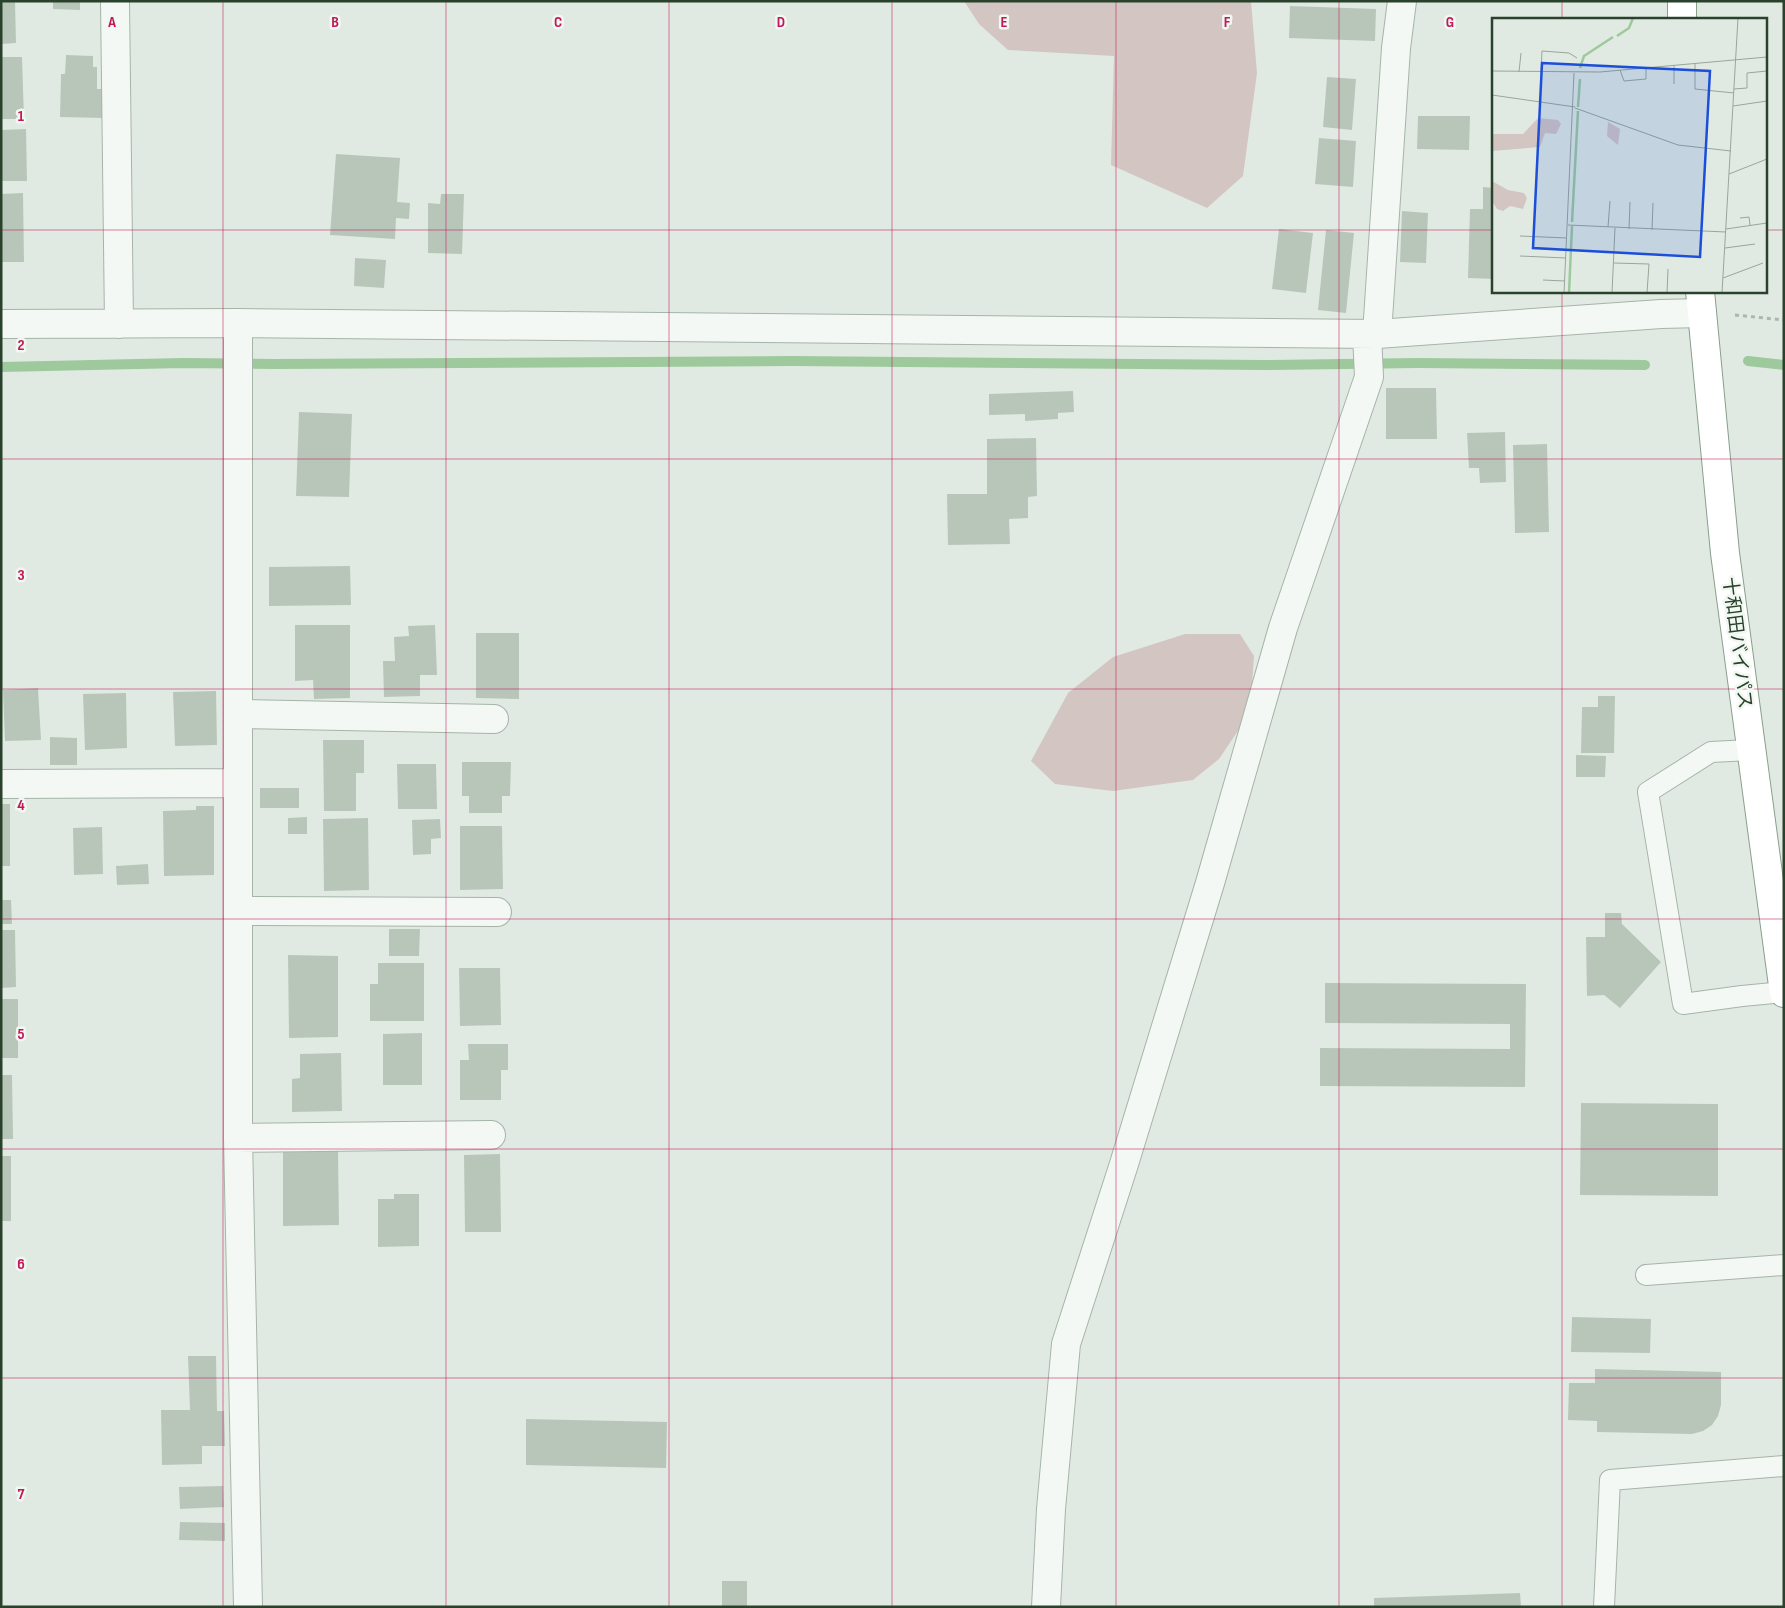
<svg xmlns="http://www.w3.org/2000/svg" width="1785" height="1608" font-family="'Sofia Sans Condensed','Noto Sans JP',sans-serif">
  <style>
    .green { fill: #d3c6c2 }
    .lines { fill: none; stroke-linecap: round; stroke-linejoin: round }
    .stream { stroke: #9dc99d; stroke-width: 10 }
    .building { fill: #b8c6ba }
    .lane-casing { stroke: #a6b4a8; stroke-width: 22 }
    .street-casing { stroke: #a6b4a8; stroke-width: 30 }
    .highway-casing { stroke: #89a08b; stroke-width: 30 }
    .path { stroke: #abb6ac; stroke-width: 3; stroke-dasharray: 4 4; stroke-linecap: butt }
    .lane { stroke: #f4f8f4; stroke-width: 20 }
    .street { stroke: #f4f8f4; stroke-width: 28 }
    .highway { stroke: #fff; stroke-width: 28 }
    .grid { fill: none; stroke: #c2185b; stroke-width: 1; stroke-opacity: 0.55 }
    .labels { text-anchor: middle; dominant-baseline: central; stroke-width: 5; stroke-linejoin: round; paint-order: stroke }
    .street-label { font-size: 19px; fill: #2a412c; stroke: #f1f7f1 }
    .inset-river { fill: none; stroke: #9dc99d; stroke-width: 2.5 }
    .inset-road { fill: none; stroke: #98a699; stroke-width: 1 }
    .view { fill: #1d4ed8; fill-opacity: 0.15; stroke: #1d4ed8; stroke-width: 2.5 }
    .inset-edge { fill: none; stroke: #2a412c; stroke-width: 2.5 }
    .grid-label { font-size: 16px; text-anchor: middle; font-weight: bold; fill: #c2185b; stroke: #f1f7f1; stroke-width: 5; stroke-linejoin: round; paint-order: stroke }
  </style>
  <rect width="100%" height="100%" fill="#e1eae2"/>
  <path class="green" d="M964,1H1251L1257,73L1243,176L1207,208L1111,165L1114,56L1008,50L979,24Z
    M1185,634H1240L1254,656L1250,713L1219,759L1193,780L1113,791L1055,784L1031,761L1068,693L1113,657Z"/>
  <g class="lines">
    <path class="stream" d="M1748,361L1784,365
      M1,367L183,363L274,364L792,361L1265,365L1418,363L1645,365"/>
  </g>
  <path class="building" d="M1,1H15L16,43L1,44Z
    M53,1H80V10L53,9Z
    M1290,6L1376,9L1375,41L1289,38Z
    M66,55L93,56V67H97V89H103V118L60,117L61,74H65Z
    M1,57H22L24,119H1Z
    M1327,77L1356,79L1352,130L1323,127Z
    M1418,116H1470L1469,150L1417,149Z
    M26,129L27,181H1V130Z
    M1319,138L1356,141L1353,187L1315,184Z
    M336,154L400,158L397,202L410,203L409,219L396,218L395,239L330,235Z
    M1483,187L1494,188V279L1468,278L1470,209H1483Z
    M23,193L24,262H1V194Z
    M441,194H464L462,254L428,253V203L440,204Z
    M1402,211L1428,213L1426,263L1400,262Z
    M1279,229L1313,233L1306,293L1272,289Z
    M1326,230L1354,233L1346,313L1318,310Z
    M355,258L386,260L384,288L354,286Z
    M1386,388H1436L1437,439H1386Z
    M1073,391L1074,412L1058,413V419L1025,421V414L989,415V394Z
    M299,412L352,414L349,497L296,496Z
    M1505,432L1506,482L1480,483L1479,468H1469L1467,433Z
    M1036,438L1037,496L1028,497V518L1009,519L1010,544L948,545L947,494H987V439Z
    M1547,444L1549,532L1515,533L1513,445Z
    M350,566L351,605L269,606V567Z
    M295,625H350V698L314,699L313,680L295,681Z
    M435,625L437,675H420V696L384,697L383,661H395L394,637L409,636L408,626Z
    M476,633H519V699L476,698Z
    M38,688L41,740L5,741L3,690Z
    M216,691L217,745L175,746L173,692Z
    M126,693L127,748L85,750L83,694Z
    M1598,696H1615L1614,753H1581L1582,707H1598Z
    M50,737L77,738V765H50Z
    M323,740H364V773H356V811H324Z
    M1576,755L1606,756L1605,777H1576Z
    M462,762H511L510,796H502V813H469V796H462Z
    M397,764H436L437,809H398Z
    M260,788H299V808H260Z
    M1,804H10V866H1Z
    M196,806H214V875L164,876L163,811L196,810Z
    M307,817V834H288V818Z
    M368,818L369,890L324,891L323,819Z
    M440,819L441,838L431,839V854L413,855L412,820Z
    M460,826H502L503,889L460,890Z
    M102,827L103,874L74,875L73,828Z
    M148,864L149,884L117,885L116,866Z
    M1,900H11L12,924H1Z
    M1605,913H1621L1622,924L1661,962L1620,1008L1604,995L1587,996L1586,937H1605Z
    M389,929H420L419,956H389Z
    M1,930H15L16,987L1,988Z
    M288,955L338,956V1037L289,1038Z
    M378,963H424V1021H370V984H378Z
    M459,968H500L501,1025L460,1026Z
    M1325,983L1526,984L1525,1087L1320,1086V1048L1510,1049V1024L1325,1023Z
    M1,999H18V1058H1Z
    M422,1033V1085H383V1034Z
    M468,1044H508V1070H501V1100H460V1060H469Z
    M341,1053L342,1111L292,1112V1079L300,1078V1054Z
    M1,1075H12L13,1139H1Z
    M1581,1103L1718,1104V1196L1580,1195Z
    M338,1150L339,1225L283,1226V1151Z
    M500,1154L501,1232H465L464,1155Z
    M1,1156H11V1221H1Z
    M394,1194H419V1246L378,1247V1199H394Z
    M1572,1317L1651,1319L1650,1353L1571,1352Z
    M188,1356H216L217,1411H224L225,1446H202V1464L162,1465L161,1410H190Z
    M1595,1369L1721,1372V1405L1718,1416L1712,1425L1703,1431L1692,1434L1597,1432V1421L1568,1420L1569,1383H1595Z
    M526,1419L667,1422L666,1468L526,1465Z
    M223,1486L224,1507L180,1509L179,1487Z
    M180,1522L225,1523V1541L179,1540Z
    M722,1581H747V1607H722Z
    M1520,1593L1521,1607H1374V1598Z"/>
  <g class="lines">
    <g class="lane-casing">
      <path id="lane" d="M1750,750L1711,752L1648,792L1683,1004L1742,996L1784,992
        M1646,1275L1784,1265
        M1604,1607L1610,1480L1784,1466"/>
    </g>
    <g class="street-casing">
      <path id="street" d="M115,1L119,324
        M238,323V1138L248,1607
        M1,324L238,323L1377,334L1661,314L1702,313
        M1377,334L1396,48L1402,1
        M239,714L494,719
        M1,784L238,783
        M238,911L497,912
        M238,1138L491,1135
        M1046,1607L1051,1509L1066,1344L1124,1164L1210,883L1283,628L1369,377L1367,334"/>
    </g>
    <g class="highway-casing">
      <path id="highway" d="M1682,1V19
        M1700,291L1725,553L1784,993"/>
    </g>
    <path class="path" d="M1735,315L1784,320"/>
    <use href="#lane" class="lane"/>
    <use href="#street" class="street"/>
    <use href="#highway" class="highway"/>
  </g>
  <path class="grid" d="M223,1V1607M446,1V1607M669,1V1607M892,1V1607M1116,1V1607M1339,1V1607M1562,1V19M1,230H1494M1766,230H1784M1562,291V1607M1,459H1784M1,689H1784M1,919H1784M1,1149H1784M1,1378H1784"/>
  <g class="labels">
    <g class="street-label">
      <text transform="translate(1737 643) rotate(83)">十和田バイパス</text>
    </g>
  </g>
  <g transform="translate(1492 18)">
    <rect width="275" height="275" fill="#e1eae2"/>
    <path d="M46,100L66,102L69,106L64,116L53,115L48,129L0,133V116H31ZM116,104L128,111L126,127L115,118ZM0,163L16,172L32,175L35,180L31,191L18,188L11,193L5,191L0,183Z" fill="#d3c6c2"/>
    <path class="inset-river" d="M125,18L137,10L141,0M88,50L92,38L121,19M86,89L88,61M80,204L86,93M77,275L80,208"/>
    <path class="inset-road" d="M203,46V71L242,75M182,48V66M128,52L132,63L154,61V50M0,53L108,54L275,39M27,54L29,35M49,55L50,33L77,35L85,40M242,71L255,70V55L275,53M0,77L83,89M241,88L275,83M83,90L186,127L239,133M237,156L275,141M248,200L257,199L258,207M76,207L234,214M116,209L118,183M137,211L138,184M234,211L275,205M160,212L161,185M28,218L75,220M233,230L263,226M28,238L74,240M122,245L157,246L155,275M231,260L271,245M51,262L73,263M72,275L82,55M120,275L123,210M175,275L176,251M230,275L246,0"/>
    <path class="view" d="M50,45L218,53L208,239L41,230Z"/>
    <rect width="275" height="275" class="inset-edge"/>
  </g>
  <g class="grid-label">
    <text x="112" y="27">A</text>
    <text x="335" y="27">B</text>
    <text x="558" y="27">C</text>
    <text x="781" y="27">D</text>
    <text x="1004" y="27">E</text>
    <text x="1227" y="27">F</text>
    <text x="1450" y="27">G</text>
    <text x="21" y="121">1</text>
    <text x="21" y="350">2</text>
    <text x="21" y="580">3</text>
    <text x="21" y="810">4</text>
    <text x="21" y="1039">5</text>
    <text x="21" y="1269">6</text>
    <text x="21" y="1499">7</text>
  </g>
  <rect width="1785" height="1608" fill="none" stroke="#2a412c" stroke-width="5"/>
</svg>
